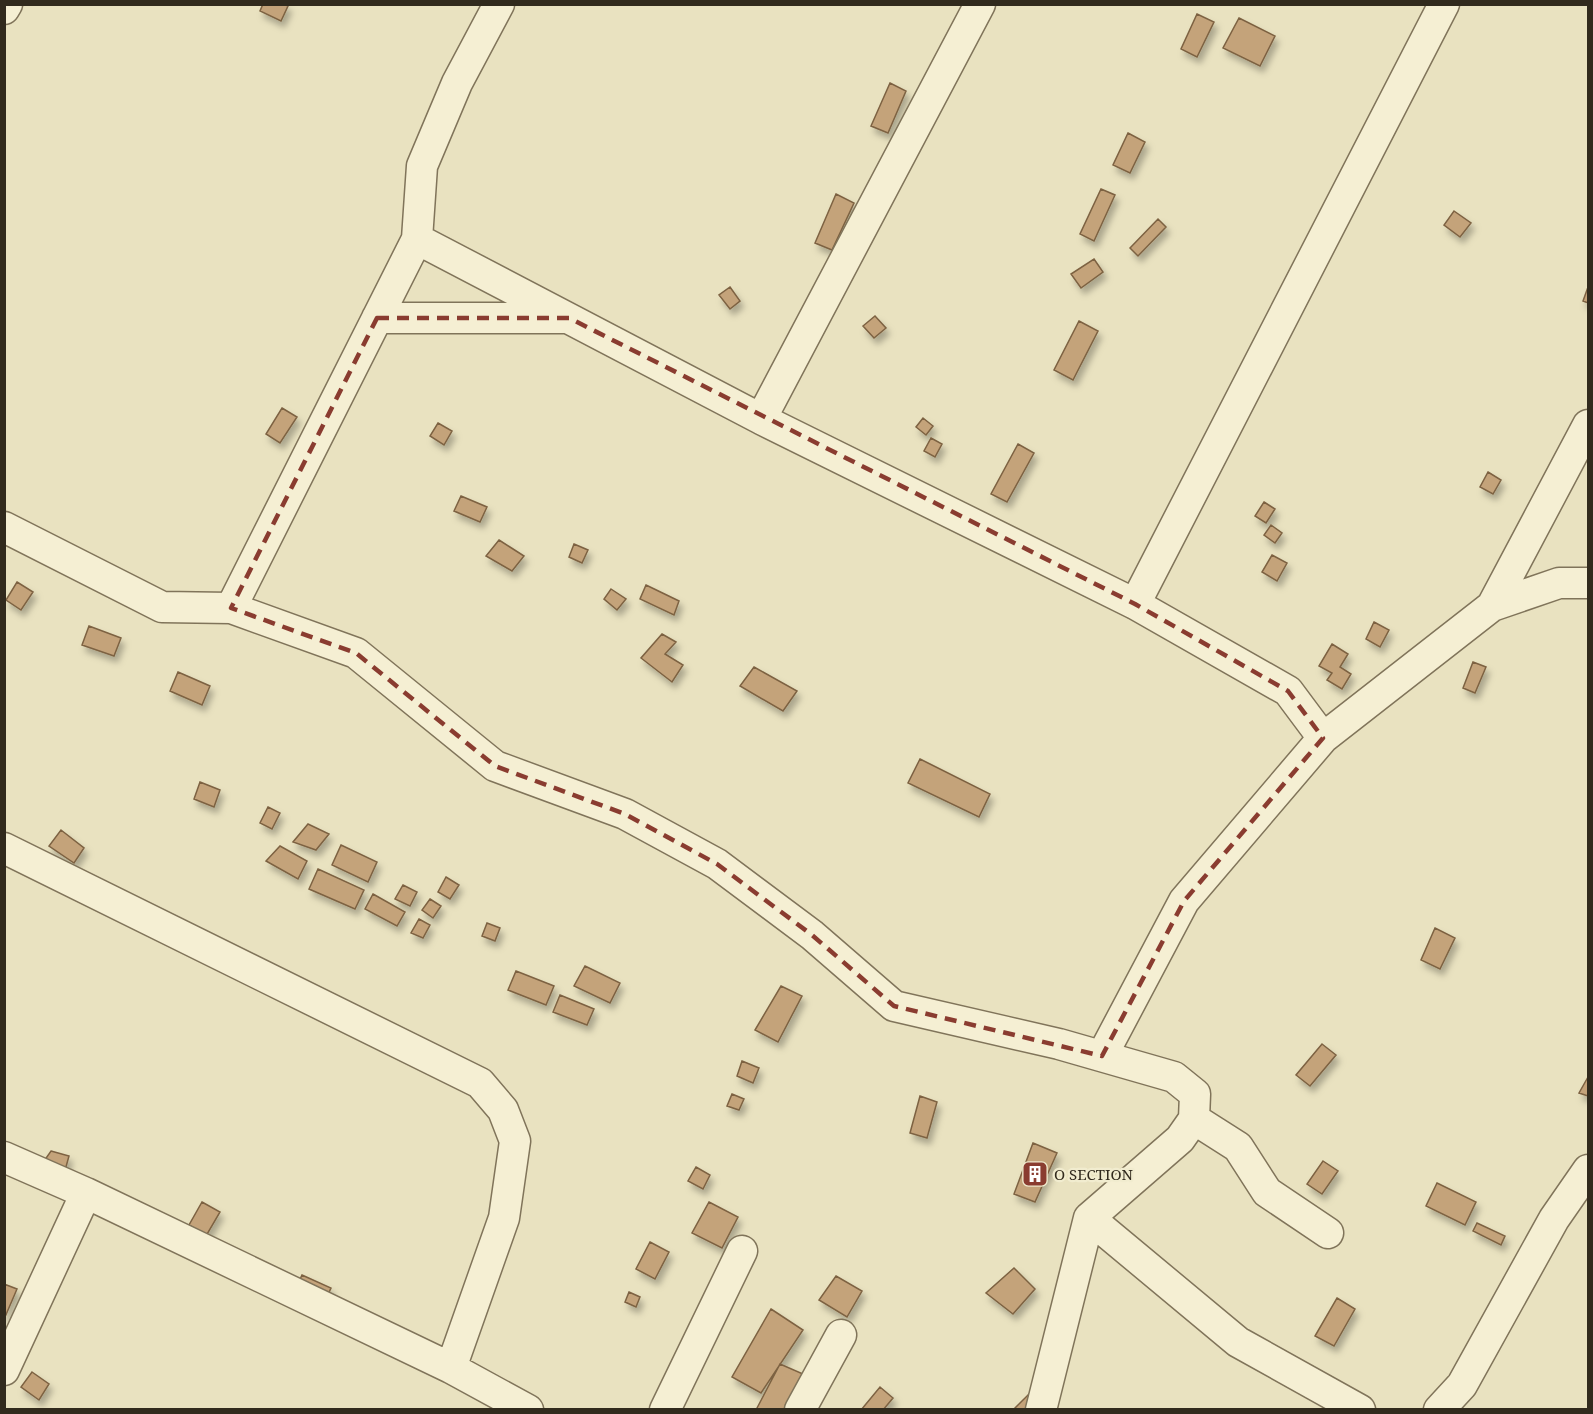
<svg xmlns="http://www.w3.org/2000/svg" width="1593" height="1414" font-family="'Noto Serif',serif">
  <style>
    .building { fill: #c4a37a; stroke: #7d6242; stroke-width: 1.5; filter: url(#shadow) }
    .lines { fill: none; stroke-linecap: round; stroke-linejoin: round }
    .minor-casing { stroke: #80745a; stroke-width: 33 }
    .minor { stroke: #f5efd3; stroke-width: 30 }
    .marked { fill: none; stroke: #8a3c30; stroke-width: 4.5; stroke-dasharray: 12 8; stroke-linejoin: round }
    .labels { text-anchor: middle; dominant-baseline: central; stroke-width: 4.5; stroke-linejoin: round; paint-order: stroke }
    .poi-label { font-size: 15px; fill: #312a1d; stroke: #f1eccf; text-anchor: start }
  </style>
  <defs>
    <filter id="shadow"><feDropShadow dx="3.5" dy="6" stdDeviation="3" flood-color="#0004"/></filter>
  </defs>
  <rect width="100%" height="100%" fill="#e9e2c0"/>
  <path class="building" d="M263,4H284L288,6L281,21L260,11Z
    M1197,14L1214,22L1197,57L1181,49Z
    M1239,18L1275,36L1260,66L1223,48Z
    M890,83L906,91L888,133L871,126Z
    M1128,133L1145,142L1130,173L1113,165Z
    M1101,189L1115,195L1094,241L1080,234Z
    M836,194L854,203L832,250L815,243Z
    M1454,211L1471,223L1460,237L1444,225Z
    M1158,219L1166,227L1138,256L1130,248Z
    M1094,259L1103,272L1081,288L1071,274Z
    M730,287L740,301L730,309L719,295Z
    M1588,287V303L1583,301Z
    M875,316L886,328L874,338L863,326Z
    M1079,321L1098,331L1073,380L1054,370Z
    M282,408L297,417L280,443L266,434Z
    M923,418L933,426L926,435L916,427Z
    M438,423L452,431L444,445L430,436Z
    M931,438L942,444L935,457L924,451Z
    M1018,444L1034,453L1007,502L991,494Z
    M1488,472L1501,480L1493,494L1480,487Z
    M461,496L487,507L480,522L454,511Z
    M1264,502L1275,509L1266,523L1255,516Z
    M1271,525L1282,533L1275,543L1264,535Z
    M499,540L524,556L512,571L486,556Z
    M574,544L588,550L582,563L569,557Z
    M1272,555L1287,563L1277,581L1262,572Z
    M17,582L33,592L21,610L6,600Z
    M646,585L679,601L674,615L640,599Z
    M611,589L626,599L617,610L604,599Z
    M1374,622L1389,630L1380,647L1366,639Z
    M89,626L121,638L114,656L82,645Z
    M662,634L676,642L665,654L683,665L672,682L641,658Z
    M1332,644L1348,654L1340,667L1351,674L1342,689L1327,680L1332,673L1319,666Z
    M1473,662L1486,667L1475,693L1463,688Z
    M754,667L797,691L783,711L740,686Z
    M178,672L210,686L202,705L170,691Z
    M920,759L990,794L979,817L908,783Z
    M200,782L220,790L214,807L194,799Z
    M268,807L280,813L272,829L260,823Z
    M308,824L329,834L316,850L293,842Z
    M61,830L84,848L74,863L49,846Z
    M341,845L377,862L368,882L332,865Z
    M280,846L307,861L298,879L266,861Z
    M318,869L364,890L355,909L309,889Z
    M446,877L459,885L450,899L438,892Z
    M403,885L417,892L410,906L395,899Z
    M373,894L405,912L397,926L365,909Z
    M430,899L441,906L433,918L422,910Z
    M419,919L430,925L423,938L411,933Z
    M487,923L500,928L495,941L482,936Z
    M1435,928L1455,938L1440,969L1421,960Z
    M585,966L620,983L610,1003L574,986Z
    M516,971L554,986L546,1005L508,990Z
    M781,986L802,996L778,1042L755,1030Z
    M560,995L594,1009L587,1025L553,1012Z
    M1322,1044L1336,1055L1310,1086L1296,1075Z
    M742,1061L759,1068L753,1083L737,1076Z
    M1588,1077V1096L1579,1093Z
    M732,1094L744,1099L739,1110L727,1106Z
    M920,1096L937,1102L927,1138L910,1133Z
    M1033,1143L1057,1153L1035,1202L1014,1194Z
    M51,1151L69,1156L64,1174L44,1161Z
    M1323,1161L1338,1171L1322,1194L1307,1184Z
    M696,1167L710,1175L703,1189L688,1181Z
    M1437,1183L1476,1202L1465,1225L1426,1206Z
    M202,1202L220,1212L206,1236L189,1225Z
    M709,1202L738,1217L722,1248L692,1233Z
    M1477,1223L1505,1236L1501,1245L1473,1231Z
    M650,1242L669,1252L655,1279L636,1269Z
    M1014,1268L1035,1289L1013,1314L986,1293Z
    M302,1275L331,1288L324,1303L295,1290Z
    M836,1276L862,1291L847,1317L819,1300Z
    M4,1284L17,1289L5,1317H4Z
    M629,1292L640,1297L636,1307L625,1302Z
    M1337,1298L1355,1309L1334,1346L1315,1336Z
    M771,1309L803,1330L761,1393L732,1377Z
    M780,1364L810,1377L793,1410H756Z
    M32,1372L49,1384L39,1400L21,1387Z
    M880,1387L893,1398L883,1410H861Z
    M1029,1394L1038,1404L1031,1410H1013Z"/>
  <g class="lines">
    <g class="minor-casing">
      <path id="minor" d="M4,9L7,4
        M417,239L422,166L457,83L499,4
        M377,318H563
        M761,419L980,4
        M4,527L162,607L231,608L356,653L495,766L625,814L717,864L812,935L894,1006L1059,1044L1174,1077L1195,1094L1194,1119L1180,1139L1089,1218L1041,1410
        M1135,604L1444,4
        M1492,606L1559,583H1588
        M231,608L417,239L761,419L1135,604L1288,691L1323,738
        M4,848L480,1083L503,1110L515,1141L504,1218L451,1368
        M1102,1056L1184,901L1323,738L1492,606L1588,425
        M1194,1119L1238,1147L1267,1192L1328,1233
        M4,1157L86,1193L451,1368L528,1410
        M1089,1218L1238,1342L1360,1410
        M4,1370L86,1193
        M665,1410L742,1251
        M800,1410L841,1335
        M1439,1410L1462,1385L1554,1219L1588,1170"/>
    </g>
    <use href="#minor" class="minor"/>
  </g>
  <path class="marked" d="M377,318H569L1135,604L1288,691L1323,738L1184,901L1102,1056L894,1006L812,935L717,864L625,814L495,766L356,653L231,608Z"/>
  <defs>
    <g id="building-square" transform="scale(1.35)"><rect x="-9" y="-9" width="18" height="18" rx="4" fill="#8a3c30" stroke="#f1eccf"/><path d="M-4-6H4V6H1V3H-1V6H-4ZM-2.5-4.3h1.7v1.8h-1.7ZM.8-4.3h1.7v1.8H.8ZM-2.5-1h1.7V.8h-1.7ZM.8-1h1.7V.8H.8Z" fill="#fff"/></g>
  </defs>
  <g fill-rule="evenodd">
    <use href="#building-square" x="1035" y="1174"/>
  </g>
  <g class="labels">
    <g class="poi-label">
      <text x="1054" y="1174">O SECTION</text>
    </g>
  </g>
  <rect width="1593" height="1414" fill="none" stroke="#312a1d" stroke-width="12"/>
</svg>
